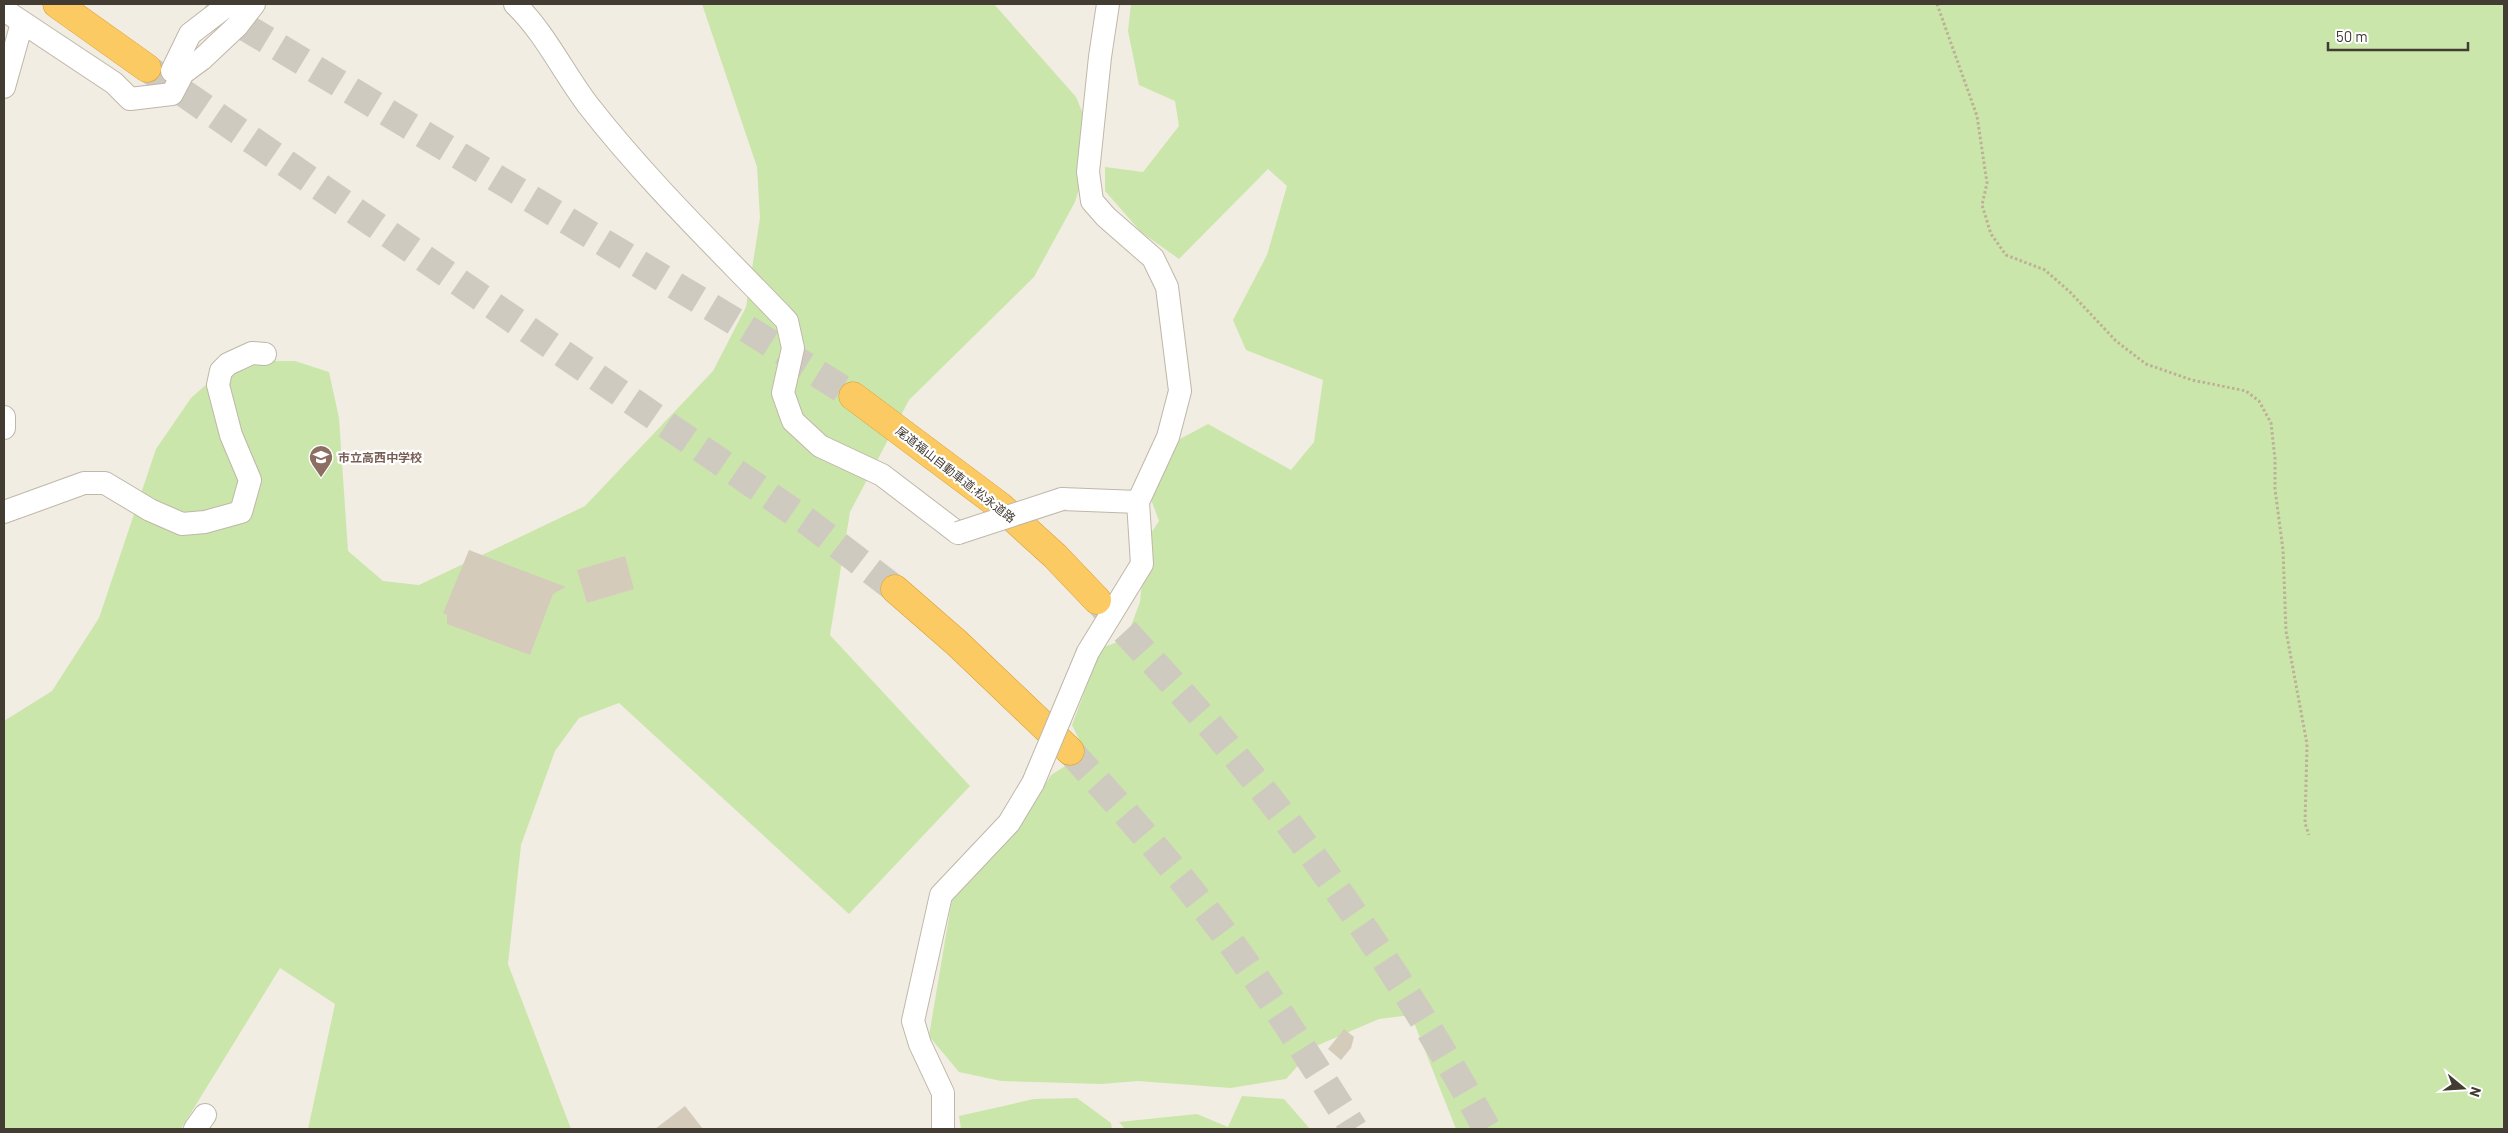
<svg xmlns="http://www.w3.org/2000/svg" width="2508" height="1133" font-family="Barlow,'Noto Sans JP',sans-serif">
  <style>
    .green { fill: #cbe6ab }
    .building { fill: #d5cbbb }
    .lines { fill: none; stroke-linecap: round; stroke-linejoin: round }
    .motorway-tunnel { stroke: #cecabf; stroke-width: 28; stroke-dasharray: 28 14; stroke-linecap: butt }
    .minor-casing { stroke: #bfb7a8; stroke-width: 24 }
    .motorway-casing { stroke: #db9e32; stroke-width: 29 }
    .path { stroke: #beb097; stroke-width: 3; stroke-dasharray: 2.5 2.5; stroke-linecap: butt }
    .minor { stroke: #fff; stroke-width: 22 }
    .motorway { stroke: #fcca62; stroke-width: 28 }
    .minor-bridge-casing { stroke: #bfb7a8; stroke-width: 24; stroke-linecap: butt }
    .minor-bridge { stroke: #fff; stroke-width: 22 }
    .labels { text-anchor: middle; dominant-baseline: central; stroke-width: 4.5; stroke-linejoin: round; paint-order: stroke }
    .education-label { font-size: 12px; font-weight: bold; fill: #785e54; stroke: #fff; text-anchor: start }
    .street-label { font-size: 12px; fill: #423c33; stroke: #fff }
  </style>
  <rect width="100%" height="100%" fill="#f1ede2"/>
  <path class="green" d="M702,4H994L1076,97L1094,140L1075,202L1034,277L909,400L850,512L830,635L970,786L849,914L619,703L579,718L555,751L521,845L508,964L571,1129H308L335,1004L280,968L181,1129H4V721L52,691L99,618L156,449L191,398L233,361H295L329,372L339,418L348,551L383,581L419,585L585,506L713,371L746,307L760,218L757,167Z
    M1131,4H2504V1129H1456L1411,1015L1379,1019L1316,1046L1286,1079L1231,1088L1138,1081L1101,1084L1001,1081L959,1072L929,1036L952,899L1017,830L1051,775L1070,763L1081,744L1072,725L1101,648L1126,639L1140,602L1146,541L1159,521L1149,494L1180,439L1208,424L1291,470L1314,442L1323,380L1246,350L1233,320L1267,255L1287,186L1268,169L1179,259L1141,232L1105,191V167L1143,172L1179,126L1175,101L1139,85L1128,31Z
    M1242,1096L1284,1099L1310,1129H1125L1119,1122L1197,1114L1228,1127Z
    M1077,1098L1111,1123L1112,1129H961L959,1116L1034,1099Z"/>
  <path class="building" d="M469,550L566,587L553,594L530,655L447,624V615L443,613Z
    M625,556L634,589L587,603L577,570Z
    M1344,1029L1354,1037L1351,1048L1341,1060L1328,1049Z
    M685,1106L703,1129H655Z"/>
  <g class="lines">
    <path class="motorway-tunnel" d="M207,4L754,333L853,396
      M147,68L808,522L895,589
      M1097,600C1142,651 1190,700 1233,753C1329,870 1414,997 1487,1129
      M1070,751C1122,808 1173,866 1220,928C1268,992 1311,1061 1354,1129"/>
    <g class="minor-casing">
      <path id="minor" d="M515,4C545,33 563,72 588,105C648,182 719,250 787,321L793,348L783,393L793,421L820,446L882,475L958,533
        M4,10L114,83L130,99L172,94L183,73L202,59L237,26L254,4
        M183,73L172,71L190,34L229,4
        M4,87L22,23
        M4,417V428
        M1062,499L1138,502
        M4,512L84,483H105L150,510L182,524L205,522L241,512L250,480L231,435L218,385L221,371L228,364L252,353L265,354
        M1088,652L1142,564L1138,502L1168,437L1180,391L1167,287L1153,258L1106,217L1092,201L1088,172L1100,57L1108,4
        M195,1129L205,1115
        M943,1129V1093L920,1044L913,1021L941,895L1009,823L1033,783"/>
    </g>
    <g class="motorway-casing">
      <path id="motorway" d="M57,4L147,68
        M853,396L1000,506L1055,556L1097,600
        M895,589L958,644L1070,751"/>
    </g>
    <path class="path" d="M1937,4L1977,116L1987,183L1982,205L1991,234L2006,255L2045,270L2070,292L2116,341L2146,364L2192,380L2246,391L2259,401L2271,423L2275,459V489L2283,550L2286,631L2307,744L2305,823L2309,835"/>
    <use href="#minor" class="minor"/>
    <use href="#motorway" class="motorway"/>
    <g class="minor-bridge-casing">
      <path id="minor-bridge" d="M958,533L1062,499
        M1033,783L1088,652"/>
    </g>
    <use href="#minor-bridge" class="minor-bridge"/>
  </g>
  <defs>
    <g id="school-pin" transform="scale(1.25)"><path d="M0 17L-7.5 6A9.5 9.5 0 1 1 7.5 6Z" fill="#8d6e63" stroke="#fff"/><path d="M0-5L7-2L0 1L-7-2ZM-4 1L0 2.5L4 1V4Q0 6-4 4Z" fill="#fff"/></g>
  </defs>
  <g fill-rule="evenodd">
    <use href="#school-pin" x="321" y="457"/>
  </g>
  <g class="labels">
    <g class="education-label">
      <text x="338" y="457">市立高西中学校</text>
    </g>
    <g class="street-label">
      <text transform="translate(956 474) rotate(38)">尾道福山自動車道;松永道路</text>
    </g>
  </g>
  <rect width="2508" height="1133" fill="none" stroke="#423c33" stroke-width="10"/>
  <g transform="translate(2463 1088) rotate(108)" stroke="#ffffff" stroke-width="4" paint-order="stroke">
  <path d="M0-4L9 19L0 12L-9 19Z" fill="#423c33"/>
  <text y="-8" font-size="14" font-weight="bold" text-anchor="middle" fill="#423c33">N</text>
  </g>
  <path d="M2328 42v8h140v-8" fill="none" stroke="#423c33" stroke-width="2.5"/>
  <text x="2336" y="42" font-size="15" fill="#423c33" stroke="#ffffff" stroke-width="4" paint-order="stroke">50 m</text>
</svg>
